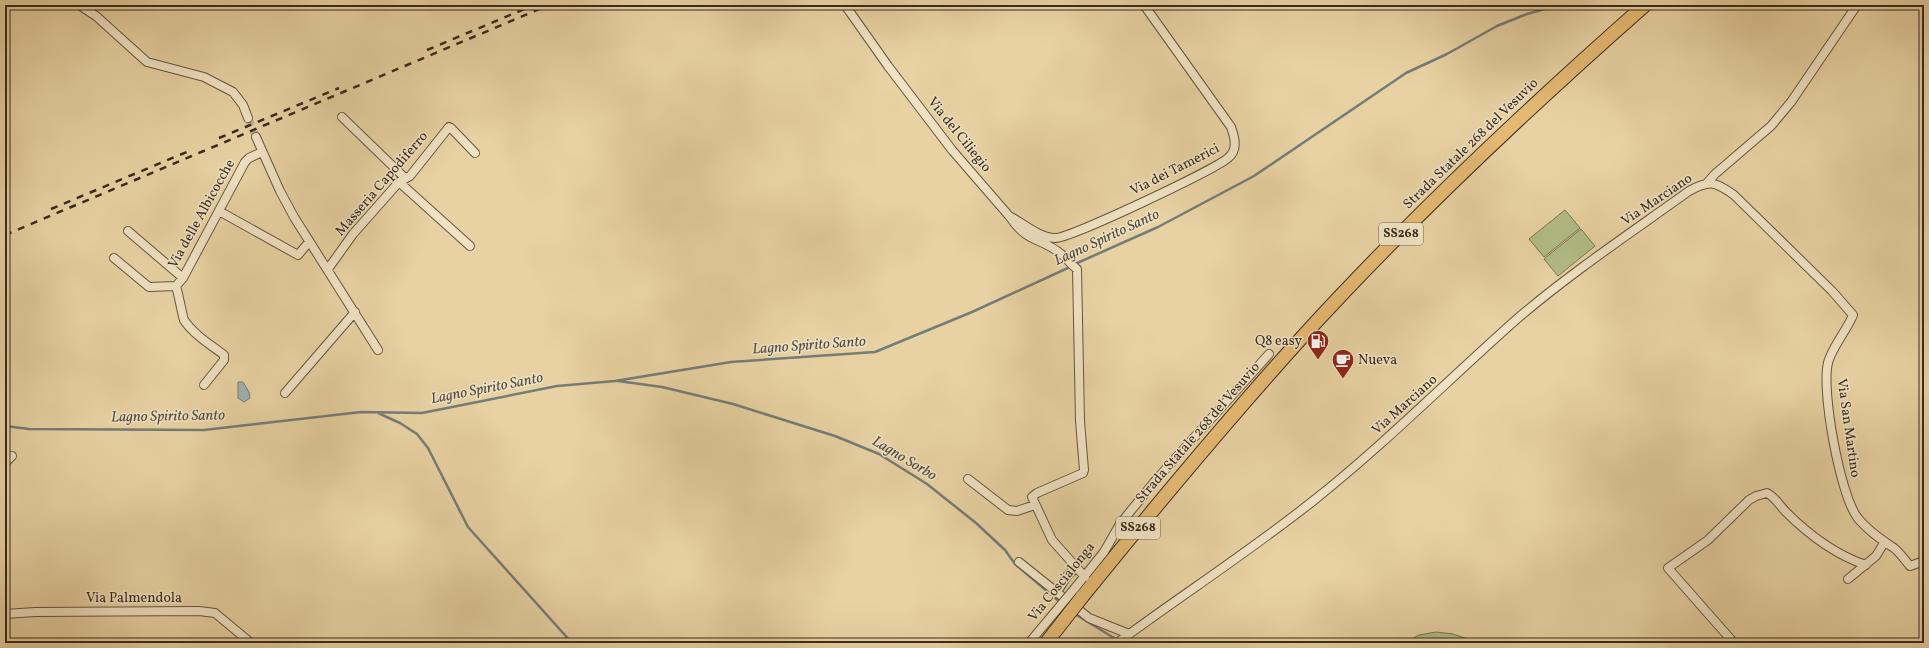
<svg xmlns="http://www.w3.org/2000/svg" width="1929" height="648" font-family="Vollkorn,serif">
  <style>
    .green { fill: #b3bd87; stroke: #767453 }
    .water { fill: #9db4b2; stroke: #757d77 }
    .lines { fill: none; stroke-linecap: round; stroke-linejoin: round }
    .stream { stroke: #757d77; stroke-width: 2.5 }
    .minor-tunnel { stroke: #c5b189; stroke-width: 8; stroke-dasharray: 8 4; stroke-linecap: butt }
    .minor-casing { stroke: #655540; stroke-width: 10 }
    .trunk-casing { stroke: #392b1f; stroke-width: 15 }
    .minor { stroke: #f0e2c3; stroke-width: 8 }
    .trunk { stroke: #e4b972; stroke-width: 13 }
    .rail { stroke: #392b1f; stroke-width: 2.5; stroke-dasharray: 7 7; stroke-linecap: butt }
    .minor-bridge-casing { stroke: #655540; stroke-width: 10; stroke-linecap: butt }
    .trunk-bridge-casing { stroke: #392b1f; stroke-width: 15; stroke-linecap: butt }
    .minor-bridge { stroke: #f0e2c3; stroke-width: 8 }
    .trunk-bridge { stroke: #e4b972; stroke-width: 13 }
    .labels { text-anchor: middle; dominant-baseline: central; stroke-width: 3; stroke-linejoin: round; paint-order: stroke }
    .shield { fill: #f0e2c3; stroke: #706250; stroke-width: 1 }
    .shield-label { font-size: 13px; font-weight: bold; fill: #392b1f }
    .street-label { font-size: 14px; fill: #392b1f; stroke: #f0e2c3 }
    .poi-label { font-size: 14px; fill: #392b1f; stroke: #f0e2c3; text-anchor: end }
    .water-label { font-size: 15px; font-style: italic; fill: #524d44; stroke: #f0e2c3 }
  </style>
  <rect width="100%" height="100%" fill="#e8d2a3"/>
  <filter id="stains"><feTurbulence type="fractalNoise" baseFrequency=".005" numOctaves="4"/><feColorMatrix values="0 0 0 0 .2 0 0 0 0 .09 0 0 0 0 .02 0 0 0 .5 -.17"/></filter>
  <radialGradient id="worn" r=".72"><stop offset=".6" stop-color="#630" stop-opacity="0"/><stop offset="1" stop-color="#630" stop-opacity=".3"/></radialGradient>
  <path class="green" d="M1565,210L1580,228L1544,257L1529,239Z
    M1581,229L1595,246L1558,276L1544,259Z
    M1436,632L1453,634L1480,643H1404L1419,635Z"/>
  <path class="water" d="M238,382H243L249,392L250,398L244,402L238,398Z"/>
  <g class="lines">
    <path class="stream" d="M1075,264L1158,227L1254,176L1406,73L1447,54L1497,26L1527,14L1559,5
      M618,381L662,387L733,404L835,436L879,454L927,484L976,523L1005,550L1015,564L1068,609
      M378,413L400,423L417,434L428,448L468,527L572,643
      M5,426L29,429L204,430L361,412L422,413L557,386L615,381L731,362L875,352L972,312L1070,267
      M1075,614L1114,638"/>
    <path class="minor-tunnel" d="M248,118L256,137"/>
    <g class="minor-casing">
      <path id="minor" d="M79,5L96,16L147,62L204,77L233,92L243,105L248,118
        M845,5L888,66L952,150L1010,217C1028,244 1041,237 1061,254C1067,258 1071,265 1077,269L1080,421L1084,470L1083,473L1037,493L1032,497L1052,540L1085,577
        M342,117L405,178
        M256,137L280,191L294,217L378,350
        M399,182L470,246
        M1707,183L1715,174L1771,126L1791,102L1857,5
        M219,211L298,255L309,242
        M1011,217C1024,224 1040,238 1055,238C1069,239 1214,170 1228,158C1238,150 1235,138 1231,127L1144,5
        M128,231L183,278
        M114,258L149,287L176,286L183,278L245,162L249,158L262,152
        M328,269L353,234L399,182L410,176L449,127L451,128L475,153
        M176,286C178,292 183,318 184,320C193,334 211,345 224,355V360L204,385
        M285,393L355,312
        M5,463L12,456
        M968,479L1008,510L1017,511L1035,505
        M1019,562L1089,618L1129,634
        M1848,579L1876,556L1884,543
        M1075,588L1104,552L1120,524L1156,480L1269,354
        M1057,592L1067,576L1076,567
        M5,614L35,612L199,611L215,613L251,643
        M1029,643L1055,612
        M1117,643C1182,595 1250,551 1313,501C1385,444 1449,379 1518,318C1572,272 1632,232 1689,191C1709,180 1715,181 1734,195L1832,291L1853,315C1847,330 1831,349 1828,363C1821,390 1840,494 1857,517C1867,530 1880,539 1894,548C1900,553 1905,560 1910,566L1924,561
        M1734,643L1668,568L1708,540L1749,500L1756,496L1767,493C1775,497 1780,506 1786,512C1809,535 1836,555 1866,565"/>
    </g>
    <g class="trunk-casing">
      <path id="trunk" d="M1082,597C1154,508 1228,419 1305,334C1412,217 1527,109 1645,5
        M1046,643L1064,620"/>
    </g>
    <use href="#minor" class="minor"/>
    <use href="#trunk" class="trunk"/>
    <path class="rail" d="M427,50L534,5
      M219,138L339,88
      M51,209L189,151
      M5,235L549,5"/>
    <g class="minor-bridge-casing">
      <path id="minor-bridge" d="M1055,612L1075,588"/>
    </g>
    <g class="trunk-bridge-casing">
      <path id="trunk-bridge" d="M1064,620L1082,597"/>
    </g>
    <use href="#minor-bridge" class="minor-bridge"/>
    <use href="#trunk-bridge" class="trunk-bridge"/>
  </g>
  <defs>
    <g id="fuel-pin" transform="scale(1.15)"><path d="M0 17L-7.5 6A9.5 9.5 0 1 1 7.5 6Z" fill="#8f2418" stroke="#f0e2c3"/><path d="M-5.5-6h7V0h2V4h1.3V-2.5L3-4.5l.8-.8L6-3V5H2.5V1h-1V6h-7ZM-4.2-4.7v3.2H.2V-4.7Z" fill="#fff"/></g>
    <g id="cafe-pin" transform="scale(1.15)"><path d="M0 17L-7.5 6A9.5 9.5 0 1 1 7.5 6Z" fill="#8f2418" stroke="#f0e2c3"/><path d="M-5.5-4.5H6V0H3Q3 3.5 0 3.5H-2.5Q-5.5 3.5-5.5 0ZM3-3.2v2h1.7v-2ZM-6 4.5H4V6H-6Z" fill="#fff"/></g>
  </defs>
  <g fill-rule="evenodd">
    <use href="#fuel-pin" x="1318" y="341"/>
    <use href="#cafe-pin" x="1343" y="360"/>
  </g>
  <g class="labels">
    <g class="shield">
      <rect x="1379" y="223" width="44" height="22" rx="3"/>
      <rect x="1116" y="517" width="44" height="22" rx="3"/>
    </g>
    <g class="shield-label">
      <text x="1401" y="234">SS268</text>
      <text x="1138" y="528">SS268</text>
    </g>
    <g class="street-label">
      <text transform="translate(959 135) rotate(51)">Via del Ciliegio</text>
      <text transform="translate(1471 144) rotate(-44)">Strada Statale 268 del Vesuvio</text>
      <text transform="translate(1175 170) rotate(-27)">Via dei Tamerici</text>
      <text transform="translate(382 184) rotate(-49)">Masseria Capodiferro</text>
      <text transform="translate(1657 200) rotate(-34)">Via Marciano</text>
      <text transform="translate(202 214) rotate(-61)">Via delle Albicocche</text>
      <text transform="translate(1405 405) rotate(-42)">Via Marciano</text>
      <text transform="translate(1848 428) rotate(82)">Via San Martino</text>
      <text transform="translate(1198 433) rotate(-49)">Strada Statale 268 del Vesuvio</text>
      <text transform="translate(1062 582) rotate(-51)">Via Coscialonga</text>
      <text x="134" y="598">Via Palmendola</text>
    </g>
    <g class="poi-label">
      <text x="1302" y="341">Q8 easy</text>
      <text x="1358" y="360" text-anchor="start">Nueva</text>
    </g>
    <g class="water-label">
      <text transform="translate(1107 238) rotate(-25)">Lagno Spirito Santo</text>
      <text transform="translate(809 346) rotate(-4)">Lagno Spirito Santo</text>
      <text transform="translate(487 389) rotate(-11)">Lagno Spirito Santo</text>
      <text transform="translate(168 417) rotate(-1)">Lagno Spirito Santo</text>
      <text transform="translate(904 459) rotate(31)">Lagno Sorbo</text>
    </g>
  </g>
  <rect width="1929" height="648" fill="none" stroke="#e8d2a3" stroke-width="20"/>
  <rect x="6" y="6" width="1917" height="636" fill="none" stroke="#392b1f" stroke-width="2"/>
  <rect x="10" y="10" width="1909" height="628" fill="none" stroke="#392b1f"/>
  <rect width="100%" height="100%" filter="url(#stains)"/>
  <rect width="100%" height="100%" fill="url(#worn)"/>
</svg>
